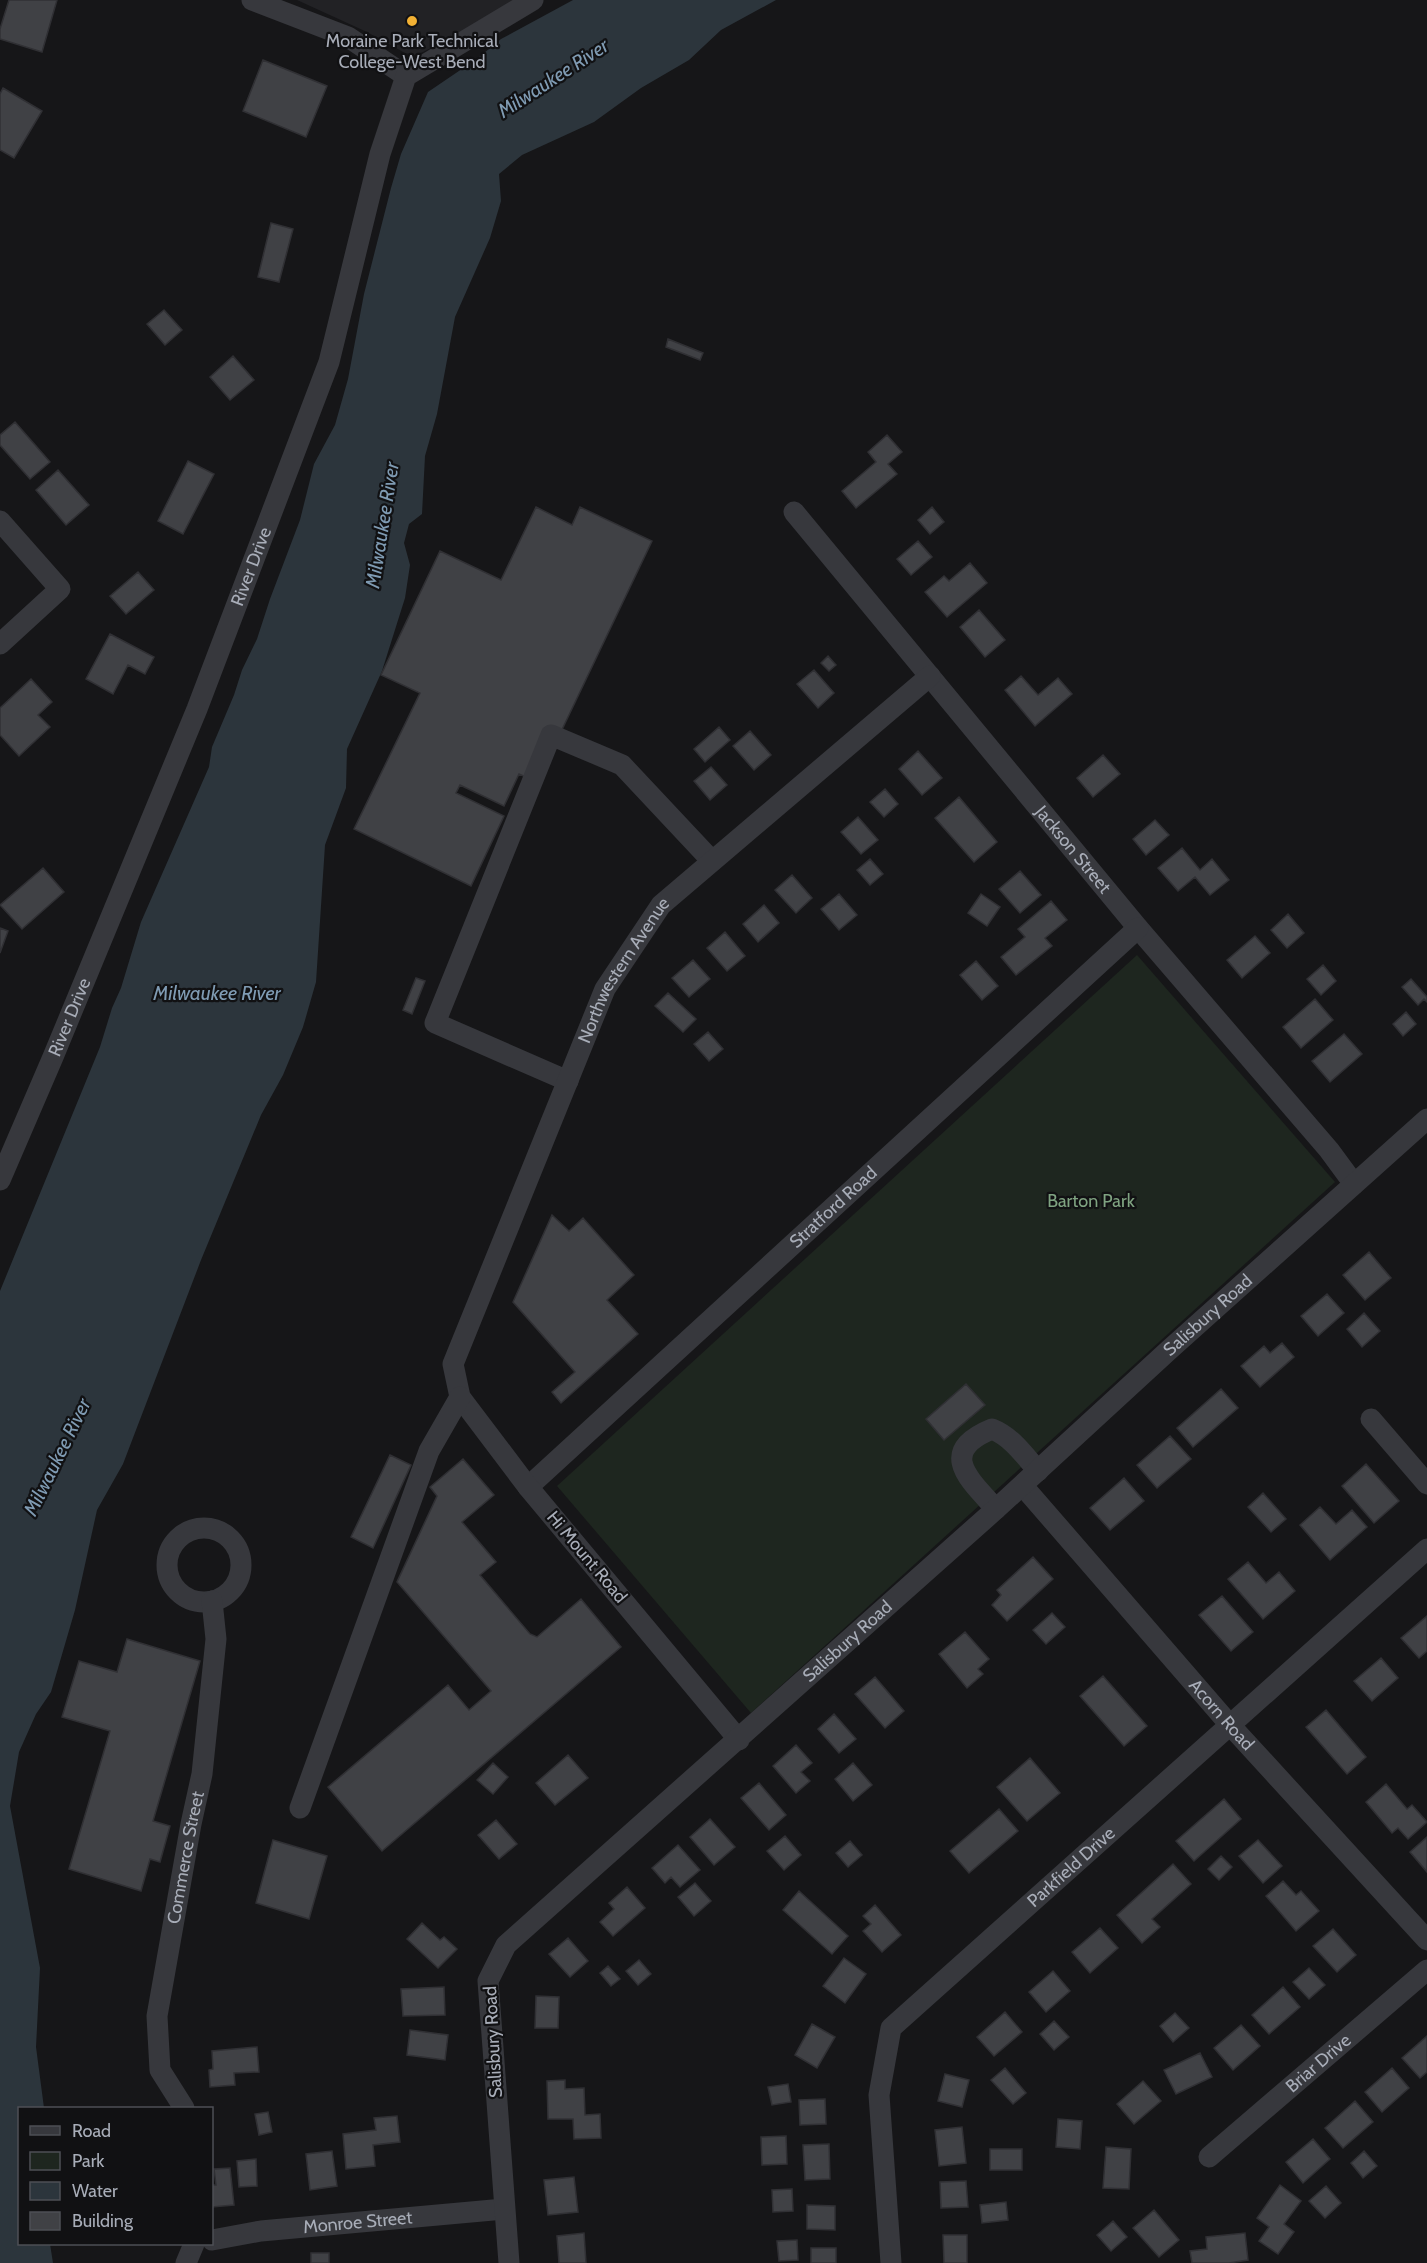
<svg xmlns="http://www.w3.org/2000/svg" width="1427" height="2263" font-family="Cabin,sans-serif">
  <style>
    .built { fill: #222225 }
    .green { fill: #1e261f }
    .water { fill: #2c353c }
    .building { fill: #404145; stroke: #303034; stroke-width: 1.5 }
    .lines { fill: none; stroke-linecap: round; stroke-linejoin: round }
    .minor { stroke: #37383d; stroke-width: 21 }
    .poi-dot { fill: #f2b134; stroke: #111113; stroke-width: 2 }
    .labels { text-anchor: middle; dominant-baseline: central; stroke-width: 4.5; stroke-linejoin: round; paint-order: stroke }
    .poi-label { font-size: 18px; fill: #a8adb8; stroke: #111113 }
    .street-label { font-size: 18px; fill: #a8adb8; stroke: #111113 }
    .park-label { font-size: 18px; fill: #7fa381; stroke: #111113 }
    .water-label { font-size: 20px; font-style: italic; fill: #7f9bb3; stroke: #111113 }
  </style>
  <rect width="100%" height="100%" fill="#161618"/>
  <path class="built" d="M297,0H520L423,52L414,55L405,53L367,32Z"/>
  <path class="green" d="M1137,955L1335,1182L751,1713L557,1486Z"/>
  <path class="water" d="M573,0H776L721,30L689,60L641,88L594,122L522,155L499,174L501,201L490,238L455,317L437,414L425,456L422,514L409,524L404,543L410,565L405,598L382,671L347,749L346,788L325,845L316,982L303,1027L283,1075L261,1115L201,1260L123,1464L97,1510L75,1610L51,1692L36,1714L19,1752L10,1806L40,1968L36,2047L44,2108H20V2244H50L53,2263H0V1291L100,1047L112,1008L121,988L141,922L209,767L212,747L234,695L242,670L257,639L270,599L300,520L314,464L335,425L348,379L364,294L391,188L401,154L428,92L478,58L501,39Z"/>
  <path class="building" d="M9,0H57L42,52L0,39V29Z
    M263,60L327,86L306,137L243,111Z
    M3,88L42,111L14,158L0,150V94Z
    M271,223L293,229L279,282L258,277Z
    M164,310L182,330L165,345L147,324Z
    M668,339L703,353L700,360L666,347Z
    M233,356L254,380L230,400L210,377Z
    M15,422L50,462L30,479L0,445V435Z
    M887,435L902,452L888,464L897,474L856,508L842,491L876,462L868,452Z
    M188,461L214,474L183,534L158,521Z
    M58,470L89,505L66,525L36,490Z
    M536,507L572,525L580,507L652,541L537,782L519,774L504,806L460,785L456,793L504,816L471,886L354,829L420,693L381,675L440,551L501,580Z
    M932,507L944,522L930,534L918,520Z
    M918,541L932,557L911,575L897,559Z
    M970,563L987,583L947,617L925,592L944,576L949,581Z
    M138,572L154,590L126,614L110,596Z
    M979,610L1005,640L985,657L960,627Z
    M110,634L154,657L145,674L128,665L113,694L86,679Z
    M828,656L836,665L829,671L821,663Z
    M814,670L834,693L818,708L797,684Z
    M1021,676L1038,695L1058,678L1072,694L1035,726L1005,690Z
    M31,679L52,702L38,715L50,727L19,756L0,735V708Z
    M719,727L730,740L705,762L694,749Z
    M750,731L771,755L754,770L733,746Z
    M918,751L942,778L922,795L899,769Z
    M1103,755L1120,774L1093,797L1077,778Z
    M711,767L727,785L710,800L694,781Z
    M885,789L898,804L884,817L870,802Z
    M959,797L997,842L974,862L935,818Z
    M858,817L878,840L861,854L841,832Z
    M1155,820L1169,835L1146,855L1133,839Z
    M1182,848L1200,870L1212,859L1229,880L1210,895L1195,877L1178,891L1158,868Z
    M870,859L883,874L870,885L857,870Z
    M43,868L64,892L22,929L0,905Z
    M1020,871L1041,895L1020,913L999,889Z
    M792,875L812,898L796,913L775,890Z
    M839,894L857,915L839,930L821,909Z
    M981,894L1000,907L987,926L968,913Z
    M1051,901L1067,920L1045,938L1052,946L1016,975L1001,957L1025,937L1018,929Z
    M764,905L779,923L758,942L743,924Z
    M1288,914L1304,933L1287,948L1271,930Z
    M0,928L8,931L0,953Z
    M725,932L745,956L727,971L707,948Z
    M1255,936L1270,953L1242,978L1227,960Z
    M693,960L710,979L689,997L672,978Z
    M976,961L998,986L982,1000L960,975Z
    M1323,965L1336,981L1321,995L1307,979Z
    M416,978L425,981L412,1014L403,1010Z
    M1411,979L1427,997V1002L1424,999L1418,1005L1402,987Z
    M668,993L696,1019L683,1032L655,1006Z
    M1315,999L1333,1020L1301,1048L1283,1027Z
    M1406,1012L1416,1024L1403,1036L1393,1024Z
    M708,1032L723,1049L709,1061L694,1044Z
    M1344,1034L1362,1054L1330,1082L1312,1061Z
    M552,1215L569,1231L583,1218L634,1275L607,1300L638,1334L561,1403L552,1392L575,1372L513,1302Z
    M1369,1252L1391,1278L1365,1300L1343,1275Z
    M1327,1294L1344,1313L1318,1336L1301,1316Z
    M1364,1313L1380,1331L1362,1347L1347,1329Z
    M1282,1343L1294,1357L1260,1387L1241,1366L1264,1346L1270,1353Z
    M966,1384L985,1405L944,1440L926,1419Z
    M1221,1389L1238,1408L1193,1447L1177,1428Z
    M1170,1436L1191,1459L1157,1488L1137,1465Z
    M390,1455L411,1465L373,1548L351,1537Z
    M463,1459L494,1495L462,1522L496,1562L480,1575L530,1634L537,1637L581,1599L621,1647L382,1851L328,1787L448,1685L469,1710L491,1691L397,1582L437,1496L430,1487Z
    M1366,1464L1399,1501L1374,1523L1342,1486Z
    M1124,1478L1144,1501L1110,1530L1090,1508Z
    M1263,1493L1286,1519L1271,1532L1248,1507Z
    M1320,1507L1336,1524L1352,1510L1367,1527L1330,1560L1300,1525Z
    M1033,1557L1053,1579L1007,1621L992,1605L1001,1595L997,1590Z
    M1248,1562L1266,1583L1279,1572L1295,1591L1263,1619L1228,1579Z
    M1222,1596L1253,1632L1231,1651L1199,1615Z
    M1052,1613L1065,1627L1046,1644L1033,1630Z
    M1427,1616V1651L1419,1658L1401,1638Z
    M965,1632L989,1659L978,1669L983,1674L967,1688L939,1654Z
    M127,1639L200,1661L153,1821L170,1826L160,1862L150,1859L141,1891L69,1869L110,1731L62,1717L79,1661L117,1672Z
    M1381,1658L1398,1678L1372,1701L1354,1681Z
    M1103,1676L1147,1726L1124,1746L1080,1696Z
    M875,1677L904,1711L885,1728L855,1694Z
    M1326,1710L1366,1757L1347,1774L1306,1727Z
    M834,1714L856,1739L839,1753L818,1729Z
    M796,1745L812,1763L801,1772L810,1781L796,1793L773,1766Z
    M568,1755L588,1778L555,1805L536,1783Z
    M1030,1758L1060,1793L1027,1821L997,1787Z
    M493,1763L508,1777L493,1794L477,1780Z
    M853,1763L872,1785L853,1801L835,1779Z
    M759,1783L786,1815L769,1830L741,1798Z
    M1386,1784L1407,1809L1412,1805L1427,1822L1408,1839L1398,1828L1392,1833L1366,1802Z
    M1224,1799L1241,1819L1194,1861L1176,1841Z
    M999,1809L1018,1831L969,1873L950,1851Z
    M710,1819L735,1847L714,1865L690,1837Z
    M496,1820L517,1844L499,1859L478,1835Z
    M785,1836L801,1855L784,1870L767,1851Z
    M1427,1837V1872L1410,1852Z
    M273,1840L327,1856L309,1919L256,1903Z
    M1258,1840L1282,1866L1263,1883L1239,1856Z
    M850,1841L862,1855L848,1867L836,1853Z
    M678,1845L700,1870L680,1887L671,1877L665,1883L652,1868Z
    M1221,1856L1232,1867L1219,1880L1208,1869Z
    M1173,1864L1191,1884L1152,1919L1160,1927L1142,1943L1117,1915Z
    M1283,1881L1296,1895L1301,1891L1319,1911L1296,1931L1266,1896Z
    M695,1883L711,1901L694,1916L678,1897Z
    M627,1887L645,1908L613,1936L600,1922L614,1909L609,1903Z
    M799,1891L848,1936L832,1954L783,1910Z
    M875,1905L901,1935L882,1952L863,1931L871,1924L863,1916Z
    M422,1923L440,1940L444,1937L457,1949L438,1968L407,1939Z
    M1100,1928L1118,1948L1090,1973L1072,1952Z
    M1333,1929L1356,1955L1337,1972L1313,1946Z
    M568,1938L588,1961L570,1977L549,1954Z
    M844,1958L866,1974L845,2003L823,1986Z
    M639,1960L651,1974L638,1985L626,1971Z
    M608,1966L620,1979L611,1986L600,1973Z
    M1309,1968L1325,1985L1309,1999L1293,1982Z
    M1053,1971L1070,1991L1046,2012L1029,1992Z
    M444,1987L445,2015L403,2016L401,1989Z
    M1283,1987L1300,2007L1269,2034L1252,2015Z
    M536,1996L559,1997L558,2028H535Z
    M1005,2012L1022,2032L994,2056L977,2037Z
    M1175,2013L1189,2028L1173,2042L1160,2026Z
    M1054,2021L1069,2037L1054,2050L1040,2034Z
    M812,2024L835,2037L817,2068L795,2055Z
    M1241,2025L1260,2046L1233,2070L1214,2048Z
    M410,2030L448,2035L445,2060L407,2055Z
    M1427,2036V2072L1420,2078L1402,2058Z
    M257,2047L259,2072L234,2073L235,2085L210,2087L209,2070L213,2069L212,2051Z
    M1200,2053L1212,2077L1176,2094L1164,2070Z
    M1005,2068L1026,2093L1013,2104L991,2080Z
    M1392,2068L1409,2088L1382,2112L1365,2092Z
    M945,2074L969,2080L962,2107L938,2101Z
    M565,2080V2089L584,2088L585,2115L600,2114L601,2138L574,2139L573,2119H548L547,2081Z
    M1143,2081L1161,2101L1134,2124L1117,2104Z
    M788,2084L791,2102L772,2105L768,2087Z
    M825,2099L826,2124L800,2125L799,2100Z
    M1355,2101L1373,2122L1343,2148L1325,2128Z
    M268,2112L272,2132L259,2135L255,2114Z
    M397,2116L400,2142L373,2145L375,2166L346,2169L343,2134L376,2130L374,2118Z
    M1058,2119L1082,2121L1080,2149L1056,2147Z
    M962,2127L966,2163L939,2166L935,2130Z
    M786,2136L787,2164L762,2165L761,2137Z
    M1313,2139L1330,2159L1303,2183L1286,2162Z
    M829,2144L830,2179L805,2180L803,2145Z
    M1106,2147L1131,2149L1129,2189L1103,2188Z
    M990,2149H1022V2170H990Z
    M332,2151L337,2186L310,2190L306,2154Z
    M1364,2151L1377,2166L1363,2178L1351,2163Z
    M256,2159L257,2186L239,2187L237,2161Z
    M230,2168L234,2205L212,2207V2185H216L214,2169Z
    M574,2177L578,2212L548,2215L544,2180Z
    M966,2181L968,2207L941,2208L940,2182Z
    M1280,2185L1301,2201L1284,2224L1294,2232L1278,2254L1259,2241L1269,2227L1257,2218Z
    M1326,2186L1341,2203L1325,2218L1309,2201Z
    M792,2189L793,2211L773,2212L772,2190Z
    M1006,2202L1008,2220L982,2223L980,2205Z
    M807,2205L835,2206V2230L807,2229Z
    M1154,2210L1179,2240L1159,2257L1133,2228Z
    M1113,2221L1127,2237L1111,2251L1097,2235Z
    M584,2233L586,2263H559L557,2236Z
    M1245,2233L1248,2260L1229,2263H1192L1190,2251L1207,2249L1206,2237Z
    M943,2235H967V2263H944Z
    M797,2240L798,2260L779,2261L777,2241Z
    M811,2248H836V2263H811Z
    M311,2253H329V2263H311Z"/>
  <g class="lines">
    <g class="minor">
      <path d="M252,0L348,37L406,76"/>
      <path id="s1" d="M794,512L1138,928L1329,1150L1354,1184"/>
      <path d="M0,521L60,589L0,644"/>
      <path d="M568,1081L435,1023L551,735L622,765L712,861"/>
      <path id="s2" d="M0,1180L53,1057L197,709L329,362L380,154L406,76L533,0"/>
      <path d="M1371,1419L1427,1484"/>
      <path id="s3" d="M1023,1486L1230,1725L1427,1940"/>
      <path id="s4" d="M528,1487L1138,928"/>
      <path d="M996,1509C970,1480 936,1452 992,1429C1012,1437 1024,1455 1038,1471"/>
      <circle cx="204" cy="1565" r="37"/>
      <path id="s5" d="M739,1740L528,1487L460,1397L453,1364L605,989L661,905L930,676"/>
      <path d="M300,1808L429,1451L460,1397"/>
      <path id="s6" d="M184,2108L160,2070L157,2016L191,1824L202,1774L216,1639L212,1601"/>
      <path id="s7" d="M1209,2157L1427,1970"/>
      <path id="s8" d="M212,2240L261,2231L504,2209"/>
      <path d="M186,2263L194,2244"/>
      <path id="s9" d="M509,2263L488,1981L506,1945L996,1509L1169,1350L1427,1119"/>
      <path id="s10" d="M891,2263L879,2095L891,2028L1427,1549"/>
    </g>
  </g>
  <circle class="poi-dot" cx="412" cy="21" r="6"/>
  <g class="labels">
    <g class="poi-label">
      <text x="412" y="41">Moraine Park Technical<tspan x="412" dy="21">College-West Bend</tspan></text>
    </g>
    <g class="street-label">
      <text stroke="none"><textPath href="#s2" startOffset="663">River Drive</textPath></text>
      <text stroke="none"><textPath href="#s1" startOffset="438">Jackson Street</textPath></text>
      <text stroke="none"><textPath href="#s5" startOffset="906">Northwestern Avenue</textPath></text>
      <text stroke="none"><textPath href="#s2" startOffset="177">River Drive</textPath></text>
      <text stroke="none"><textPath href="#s4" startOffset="414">Stratford Road</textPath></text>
      <text stroke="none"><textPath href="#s9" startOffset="1266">Salisbury Road</textPath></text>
      <text transform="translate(587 1557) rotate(50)">Hi Mount Road</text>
      <text stroke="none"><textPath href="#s9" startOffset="780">Salisbury Road</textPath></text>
      <text stroke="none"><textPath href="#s3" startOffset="303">Acorn Road</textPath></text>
      <text stroke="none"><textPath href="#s6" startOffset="260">Commerce Street</textPath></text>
      <text stroke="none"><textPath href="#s10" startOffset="478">Parkfield Drive</textPath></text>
      <text transform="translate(493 2042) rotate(-93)">Salisbury Road</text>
      <text stroke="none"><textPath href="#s7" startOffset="144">Briar Drive</textPath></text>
      <text stroke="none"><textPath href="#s8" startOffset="147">Monroe Street</textPath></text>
    </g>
    <g class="park-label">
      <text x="1091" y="1201">Barton Park</text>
    </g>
    <g class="water-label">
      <text transform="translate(553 78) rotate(-33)">Milwaukee River</text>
      <text transform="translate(382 525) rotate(-81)">Milwaukee River</text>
      <text x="217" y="993">Milwaukee River</text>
      <text transform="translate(57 1457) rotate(-64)">Milwaukee River</text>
    </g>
  </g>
  <rect x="18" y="2107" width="195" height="138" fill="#111113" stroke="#4d4f55" stroke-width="1.5"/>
  <rect x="30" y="2126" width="30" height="9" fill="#37383d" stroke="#4d4f55" stroke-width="1.5"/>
  <text x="72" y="2137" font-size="18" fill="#a8adb8">Road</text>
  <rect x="30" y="2152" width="30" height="18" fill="#1e261f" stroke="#4d4f55" stroke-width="1.5"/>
  <text x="72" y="2167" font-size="18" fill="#a8adb8">Park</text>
  <rect x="30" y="2182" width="30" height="18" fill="#2c353c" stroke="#4d4f55" stroke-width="1.5"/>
  <text x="72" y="2197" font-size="18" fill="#a8adb8">Water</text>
  <rect x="30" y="2212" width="30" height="18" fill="#404145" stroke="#4d4f55" stroke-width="1.5"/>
  <text x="72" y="2227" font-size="18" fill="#a8adb8">Building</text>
</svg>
